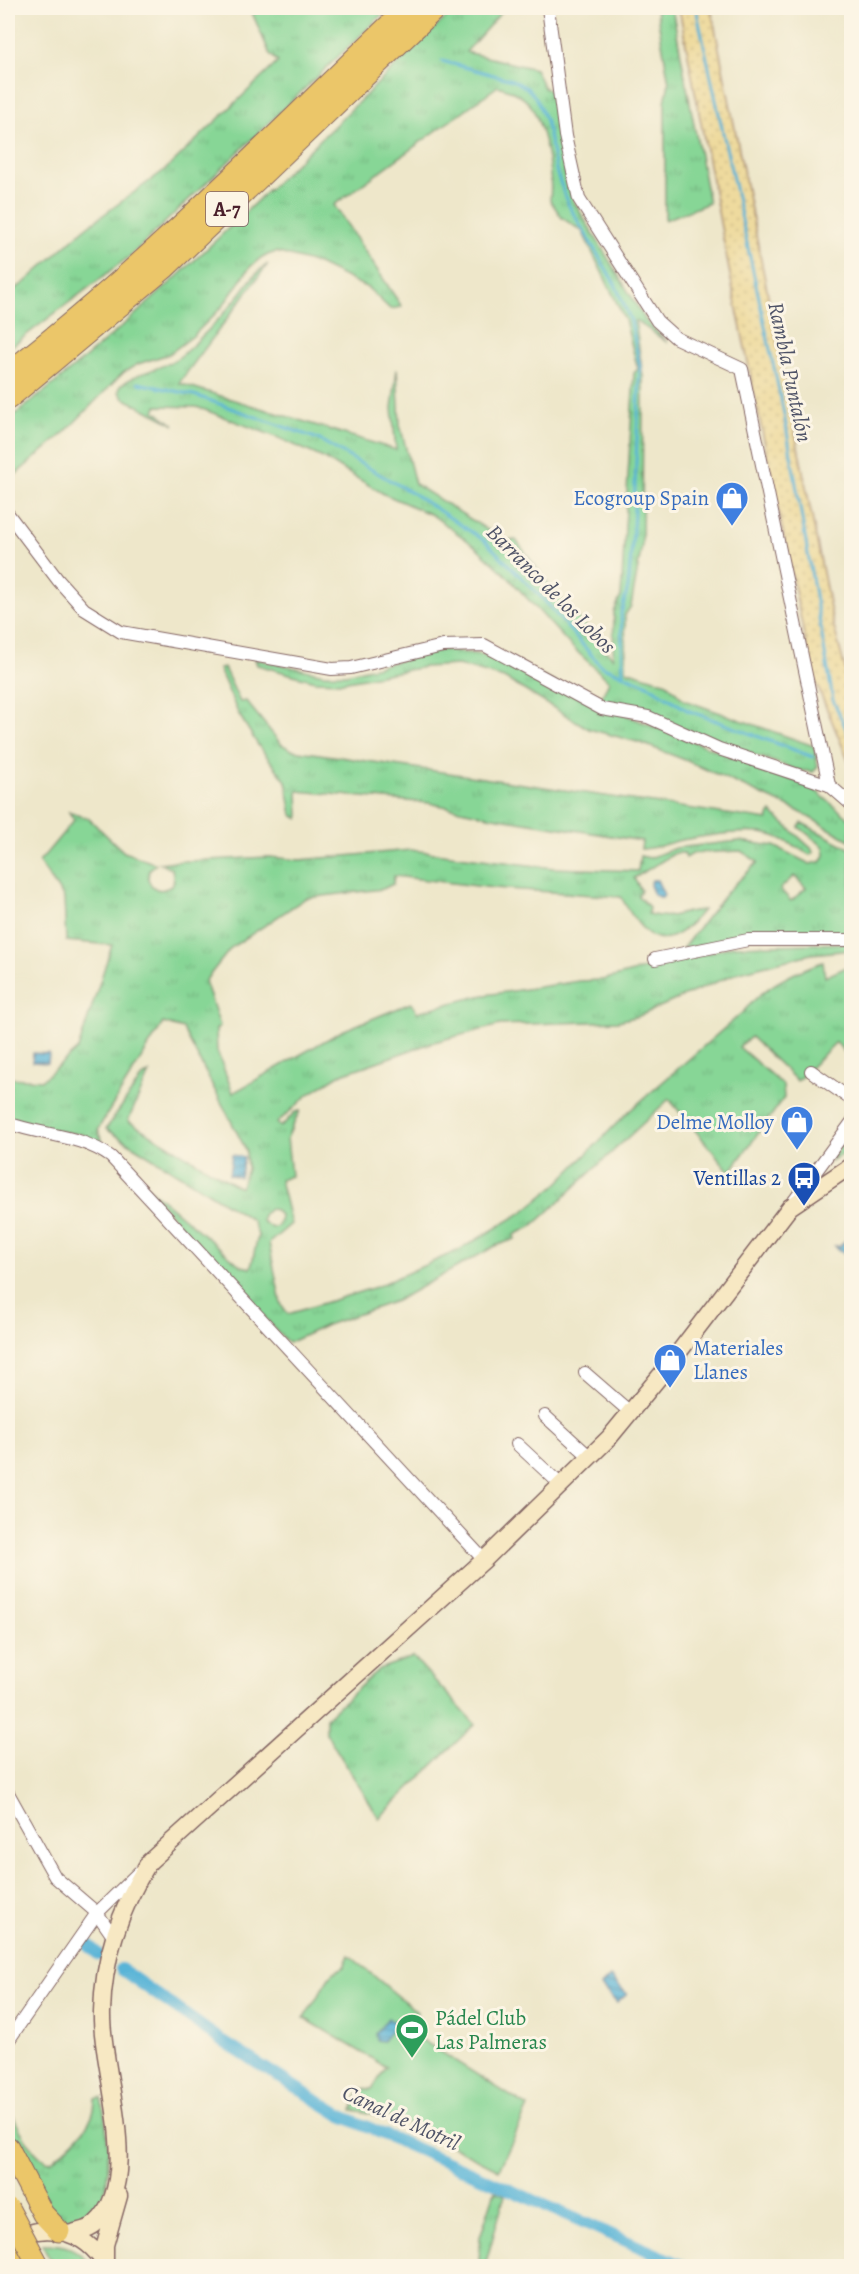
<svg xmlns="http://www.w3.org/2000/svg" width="859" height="2274" font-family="Alegreya,serif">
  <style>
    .grass { fill: url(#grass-tufts); stroke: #687a60; stroke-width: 1.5; fill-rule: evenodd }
    .sand { fill: url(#sand-dots); stroke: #9c7c64; stroke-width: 1.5 }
    .green { fill: #87d696; stroke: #687a60; stroke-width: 1.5 }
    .water { fill: url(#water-rules); stroke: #526a81; stroke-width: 1.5 }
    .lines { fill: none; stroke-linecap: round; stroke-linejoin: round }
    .stream { stroke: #59b4d7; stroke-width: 3 }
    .canal { stroke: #59b4d7; stroke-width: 12 }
    .street-casing { stroke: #836563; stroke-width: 14 }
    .secondary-casing { stroke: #836563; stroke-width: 19 }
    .highway-casing { stroke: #836563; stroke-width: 23 }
    .street { stroke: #fff; stroke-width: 12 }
    .secondary { stroke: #f7e8c3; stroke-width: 16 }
    .highway { stroke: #ebc669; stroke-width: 21 }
    .highway-bridge-casing { stroke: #836563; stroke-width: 23; stroke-linecap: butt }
    .highway-bridge { stroke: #ebc669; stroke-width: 21 }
    .labels { text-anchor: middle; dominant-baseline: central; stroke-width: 6; stroke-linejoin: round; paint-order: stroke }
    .shield { fill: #fcf5e5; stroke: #7f5f63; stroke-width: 1.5 }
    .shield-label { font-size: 20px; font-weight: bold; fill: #4a1f2b }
    .shop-label { font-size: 21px; fill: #366cbe; stroke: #fcf5e5; text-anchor: end }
    .transit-label { font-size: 21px; fill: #164399; stroke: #fcf5e5; text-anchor: end }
    .leisure-label { font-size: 21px; fill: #27864d; stroke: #fcf5e5; text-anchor: start }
    .water-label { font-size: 22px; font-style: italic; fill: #4f5367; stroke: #fcf5e5 }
  </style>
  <defs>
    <pattern id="grass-tufts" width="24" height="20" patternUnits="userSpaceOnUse" patternTransform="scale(1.5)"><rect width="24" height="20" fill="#87d696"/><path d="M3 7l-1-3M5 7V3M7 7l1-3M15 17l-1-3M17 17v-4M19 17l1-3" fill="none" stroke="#76b781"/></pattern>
    <pattern id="sand-dots" width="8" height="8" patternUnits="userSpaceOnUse" patternTransform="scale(1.5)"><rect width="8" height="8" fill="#eeda9e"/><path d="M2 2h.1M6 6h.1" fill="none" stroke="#cebb88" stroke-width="1.8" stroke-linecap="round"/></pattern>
    <pattern id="water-rules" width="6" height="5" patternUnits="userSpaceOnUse" patternTransform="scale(1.5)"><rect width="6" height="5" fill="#59b4d7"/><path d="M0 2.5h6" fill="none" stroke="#4c92af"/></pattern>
  </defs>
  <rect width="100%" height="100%" fill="#fcf5e5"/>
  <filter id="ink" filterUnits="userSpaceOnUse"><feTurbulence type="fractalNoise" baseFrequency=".0167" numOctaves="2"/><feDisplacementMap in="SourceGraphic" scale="12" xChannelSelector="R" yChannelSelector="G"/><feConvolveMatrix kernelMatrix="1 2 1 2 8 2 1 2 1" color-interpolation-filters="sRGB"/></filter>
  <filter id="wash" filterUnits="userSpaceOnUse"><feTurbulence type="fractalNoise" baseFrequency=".008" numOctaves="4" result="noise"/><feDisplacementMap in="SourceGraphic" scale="24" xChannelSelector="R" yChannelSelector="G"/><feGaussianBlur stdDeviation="1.35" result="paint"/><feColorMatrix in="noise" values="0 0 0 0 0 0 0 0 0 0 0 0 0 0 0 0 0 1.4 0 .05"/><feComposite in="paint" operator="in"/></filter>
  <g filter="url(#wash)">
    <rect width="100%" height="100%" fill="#eee7ca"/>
    <path class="grass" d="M250,8H389L130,256L8,349V293L23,284L84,229L166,169L278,62L270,54Z
      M456,8H505L466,52L535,69L544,88L551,91L563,158L574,202L646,321L668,343L635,320L643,377L642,545L631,606L625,615L626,670L667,683L684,700L814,746L818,767L813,772L797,770L600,701L609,681L571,646L505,574L476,547L432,515L384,494L323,458L279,438L197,407L157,406L155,411L175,425L123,398L119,392L120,386C139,370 164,370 182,355C199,340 216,323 231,305C244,291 252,274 268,264L179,383L396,450L392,408L397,369L400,425L415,484L505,541L516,540L550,586L613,658L614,612L621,596L634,373L638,369L625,320L582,231L562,218L550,200C553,174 545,133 533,109C527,98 510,89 498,86L334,205L402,307L390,309L368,288L318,264L276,252L262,257L250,267L222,307L193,336L169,354L138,364L124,372L65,432L8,481V420C169,297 309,147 456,8Z
      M656,8H672L709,203L665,220V102L669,83Z
      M443,650L499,657L635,719L811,787L851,820V841L798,811L685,760L641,743L589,729L504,678L458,665L424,667L342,682L315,681L257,665L255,659L324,674H346Z
      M224,668L240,702L246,701L281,744L292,750L768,820L771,812L812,849L813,853L810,855C799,849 786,840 774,836C750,828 706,836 681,840C667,843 657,849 641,849L642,841L493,817L429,803L298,791L299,819L292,815L286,781L258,745L238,713L219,669Z
      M69,812L88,818L124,852L156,864L149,870L148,879C153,893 167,893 174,881L172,869L160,863L168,862L269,857L300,860L411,850L553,868L638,871L640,856L650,858L675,848L739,841L774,846L810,864L822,861L825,855L824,847L799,827L802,823L851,849V937L808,933L754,936L682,949L727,892L758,862L741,851L694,853L686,858L684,853H675L634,878L641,890L638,896L649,907L648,914C677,921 677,911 703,910C665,957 646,942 621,897L494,888L394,876L393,884L383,889L306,898L231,948L205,981L220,1026L216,1029L217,1051L233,1093L342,1031L411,1003L417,1012L479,996L579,981L602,980L733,946L851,943V950L811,954L739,972L639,1016L618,1021L500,1025L434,1042L339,1075L309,1094L277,1123L281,1127L295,1112L300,1111L287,1138L291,1176L280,1180L291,1224L269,1243L281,1304L288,1314L376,1287L459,1250L523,1212L558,1183L626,1114L744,1011C764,986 793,972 823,962L825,977L851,965V1060L836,1042L797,1081L751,1037L739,1047L783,1085L784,1098L730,1172L669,1099L549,1211L531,1227L514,1235L515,1239L495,1246L396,1301L327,1325L288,1343L139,1180L241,1266L251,1268L258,1235L252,1220L106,1129L141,1078L149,1073L128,1121L240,1188L247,1169L246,1150L183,1029L163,1023L98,1129L103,1146L85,1135L42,1129L8,1117V1078L42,1080L78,1049L112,945L66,941L64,898L39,862L74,820ZM794,876L806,888L791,901L780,889ZM270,1209L276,1210L281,1217L278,1226L272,1228L262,1221L263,1215Z
      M413,1657L475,1724L379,1818L326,1733V1718L379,1669Z
      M101,2098C110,2132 122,2250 55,2219L8,2133V2103C16,2125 28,2149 48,2162L52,2161C71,2144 96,2125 95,2099Z
      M495,2191L505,2195L486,2262L479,2265L480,2237Z"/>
    <path class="sand" d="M679,8H711L833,623L851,691V767L812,673L732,285Z"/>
    <path class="green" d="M850,1134L851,1149L829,1162Z
      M349,1955L417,2012L411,2033L528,2107L499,2170L396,2118L352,2110L361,2089H372L386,2067L304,2018L332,1973L344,1967Z
      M42,2244C65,2244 77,2247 91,2266H54Z"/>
    <path class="water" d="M652,880H657L664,895L662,898L654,895L650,885Z
      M33,1053L49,1054L48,1063L32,1062Z
      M232,1155L244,1157L240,1177L229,1175Z
      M850,1235L851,1248L846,1255L835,1246H840Z
      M610,1977L627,1994L617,2003L601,1986Z
      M388,2018L396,2024L383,2041L377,2040L376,2034Z"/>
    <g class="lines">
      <path class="stream" d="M696,8L784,414L833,700L852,742
        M442,61L512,80L527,88L536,98L546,121L557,174L569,206L615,284L631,321L640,367L633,532L628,588L621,613L623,675
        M138,383L194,395L318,439L414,494L485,541L543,599L601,666L648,685L687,710L813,757"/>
      <path class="canal" d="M86,1943L99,1955
        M121,1969L225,2043L340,2115L683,2266"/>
    </g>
  </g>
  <g filter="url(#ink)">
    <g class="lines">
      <g class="street-casing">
        <path id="street" d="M548,8L565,136L579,199L657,321L676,338L742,369L829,785
          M8,514L58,580L84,609L121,632L332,669L351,668L443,646L484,645L602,709L648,717L719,749L829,785L852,805
          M655,959L748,940H852
          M811,1071L852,1100
          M8,1123C42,1136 80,1134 111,1157L484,1560
          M794,1201L852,1122
          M585,1373L630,1412
          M545,1416L590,1457
          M517,1444L561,1485
          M8,1793L55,1877L97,1913L113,1936
          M8,2041L97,1913L139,1872"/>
      </g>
      <g class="secondary-casing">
        <path id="secondary" d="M69,2234C77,2231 89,2230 95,2224C145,2180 100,2069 102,2012C103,1957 120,1909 149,1862L484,1560L609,1438L669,1365L790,1207L852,1165
          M8,2243C42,2220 85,2229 106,2266
          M105,2264V2245L119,2196"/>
      </g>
      <g class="highway-casing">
        <path id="highway" d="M8,373C151,263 277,132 407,8
          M8,399L165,268L436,8
          M8,2147L43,2214L59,2231
          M8,2252L16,2266"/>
      </g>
      <use href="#street" class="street"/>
      <use href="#secondary" class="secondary"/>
      <use href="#highway" class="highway"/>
      <g class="highway-bridge-casing">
        <path id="highway-bridge" d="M8,2208L39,2266"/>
      </g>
      <use href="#highway-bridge" class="highway-bridge"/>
    </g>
  </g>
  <defs>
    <g id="shop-pin" transform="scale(1.725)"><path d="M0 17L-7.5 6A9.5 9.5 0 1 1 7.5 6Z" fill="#3f7fe0" stroke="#fcf5e5"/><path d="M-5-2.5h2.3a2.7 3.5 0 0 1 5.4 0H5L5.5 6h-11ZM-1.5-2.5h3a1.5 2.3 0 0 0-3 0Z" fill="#fff"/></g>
    <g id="bus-pin" transform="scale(1.725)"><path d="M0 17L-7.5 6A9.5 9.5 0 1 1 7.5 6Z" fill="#1a4fb4" stroke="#fcf5e5"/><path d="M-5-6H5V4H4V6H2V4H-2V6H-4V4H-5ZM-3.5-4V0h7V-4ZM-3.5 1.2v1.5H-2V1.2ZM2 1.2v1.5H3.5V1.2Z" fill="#fff"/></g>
    <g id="stadium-pin" transform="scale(1.725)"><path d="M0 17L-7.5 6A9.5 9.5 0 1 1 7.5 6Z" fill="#2e9e5b" stroke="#fcf5e5"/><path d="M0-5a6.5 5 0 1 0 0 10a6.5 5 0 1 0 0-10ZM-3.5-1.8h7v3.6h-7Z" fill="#fff"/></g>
  </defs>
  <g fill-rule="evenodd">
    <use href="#shop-pin" x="732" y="498"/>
    <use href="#shop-pin" x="797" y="1122"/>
    <use href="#bus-pin" x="804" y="1178"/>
    <use href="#shop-pin" x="670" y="1360"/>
    <use href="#stadium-pin" x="412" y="2030"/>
  </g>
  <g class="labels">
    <rect class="shield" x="206" y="192" width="42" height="34" rx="4.5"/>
    <g class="shield-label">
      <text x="227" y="209">A-7</text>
    </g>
    <g class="shop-label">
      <text x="709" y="498">Ecogroup Spain</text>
      <text x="774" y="1122">Delme Molloy</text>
      <text x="693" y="1348" text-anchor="start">Materiales<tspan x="693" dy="24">Llanes</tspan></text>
    </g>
    <g class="transit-label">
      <text x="781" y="1178">Ventillas 2</text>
    </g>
    <g class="leisure-label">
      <text x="435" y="2018">Pádel Club<tspan x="435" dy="24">Las Palmeras</tspan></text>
    </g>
    <g class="water-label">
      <text transform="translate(790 372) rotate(78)">Rambla Puntalón</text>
      <text transform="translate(551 589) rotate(45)">Barranco de los Lobos</text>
      <text transform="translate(401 2118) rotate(25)">Canal de Motril</text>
    </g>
  </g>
  <rect width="859" height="2274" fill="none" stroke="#fcf5e5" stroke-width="30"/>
</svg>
